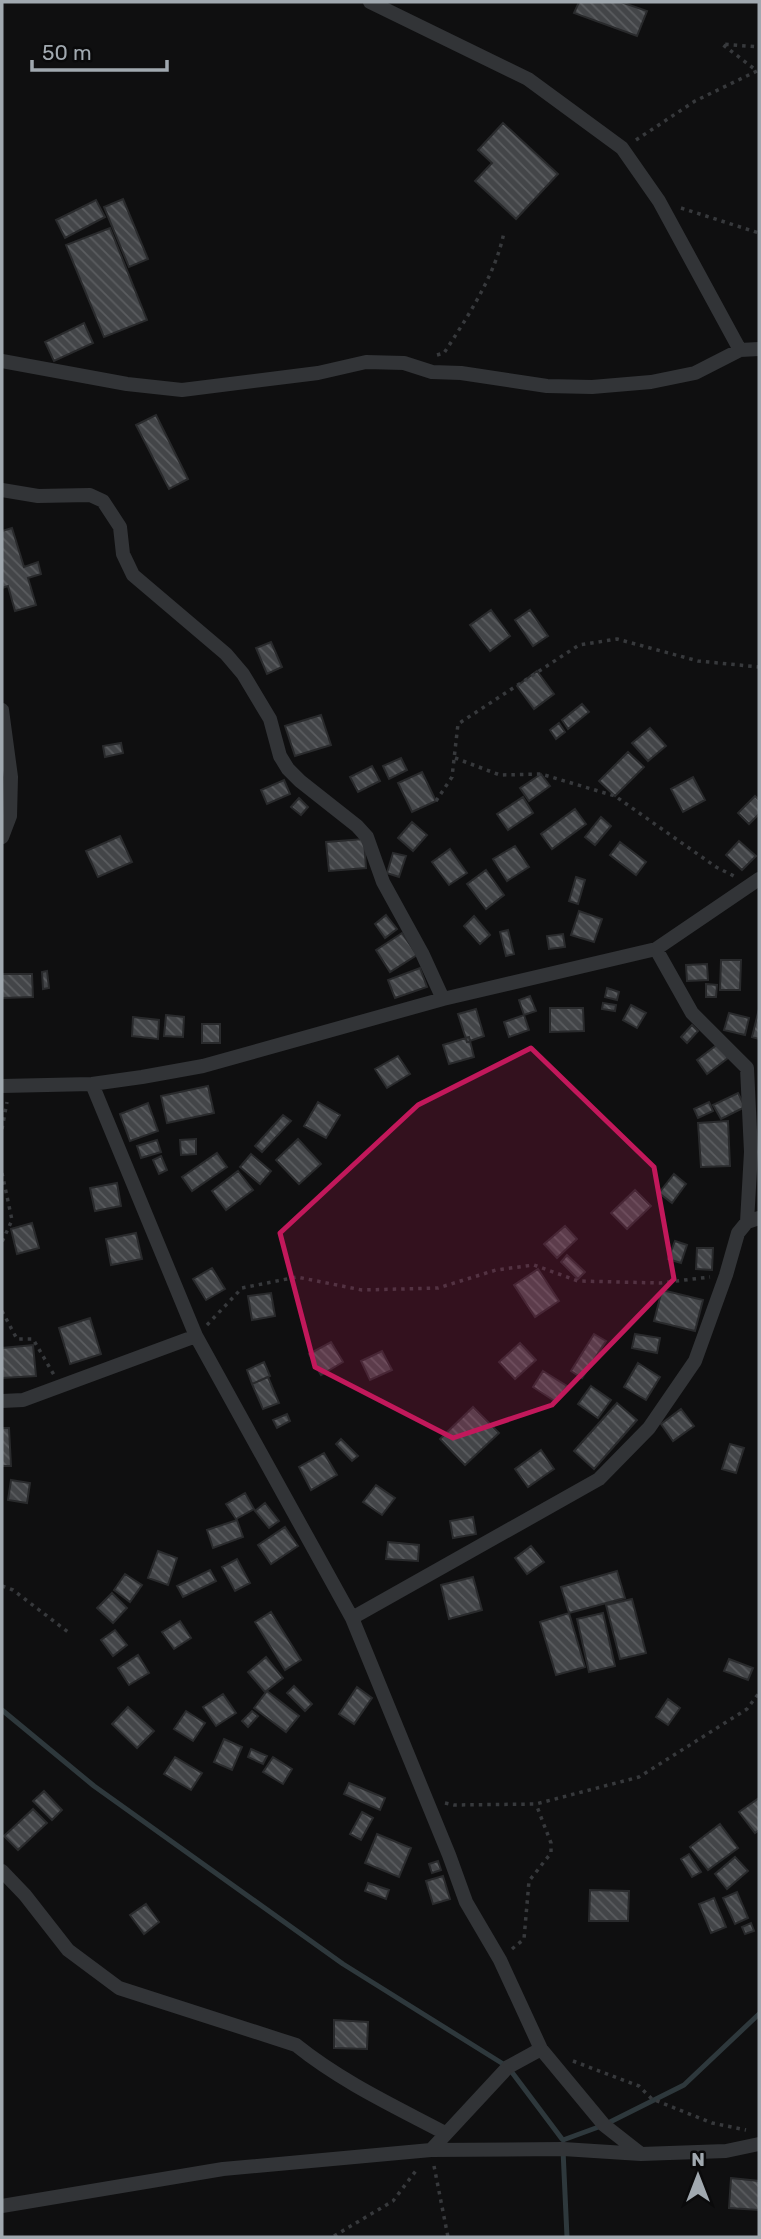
<svg xmlns="http://www.w3.org/2000/svg" width="761" height="2239" font-family="Rubik,sans-serif">
  <style>
    .lines { fill: none; stroke-linecap: round; stroke-linejoin: round }
    .stream { stroke: #2e383c; stroke-width: 5 }
    .building { fill: url(#building-back-hatch); stroke: #292a2c; stroke-width: 2 }
    .path { stroke: #37393c; stroke-width: 3.5; stroke-dasharray: 3.5 5; stroke-linecap: butt }
    .street { stroke: #323437; stroke-width: 14 }
    .marked { fill: #c2185b; fill-opacity: 0.2; stroke: #c2185b; stroke-width: 5; stroke-linejoin: round }
  </style>
  <defs>
    <pattern id="building-back-hatch" width="6" height="6" patternUnits="userSpaceOnUse" patternTransform="scale(1.75)"><rect width="6" height="6" fill="#434548"/><path d="M-1 5l2 2M0 0l6 6M5-1l2 2" fill="none" stroke="#5b5d60"/></pattern>
  </defs>
  <rect width="100%" height="100%" fill="#0f0f10"/>
  <g class="lines">
    <path class="stream" d="M2,1710L94,1786L343,1964L508,2067L562,2139
      M563,2140L604,2125L684,2085L759,2014
      M563,2150L567,2237"/>
  </g>
  <path class="building" d="M579,2H621L647,11L637,36L574,13Z
    M503,123L558,174L516,219L475,181L492,163L478,150Z
    M123,199L148,259L129,267L104,207Z
    M96,200L105,217L65,238L56,220Z
    M110,228L147,320L104,337L66,245Z
    M84,323L93,343L54,361L45,342Z
    M156,415L188,479L169,489L136,425Z
    M12,528L24,567L38,562L41,574L28,578L36,605L15,611L8,586L2,588V531Z
    M491,610L510,636L490,651L470,625Z
    M530,610L548,636L533,646L515,620Z
    M271,642L282,667L267,674L256,648Z
    M537,671L554,694L534,709L517,686Z
    M582,704L589,712L568,729L562,720Z
    M321,715L331,745L295,756L285,726Z
    M559,723L565,732L556,739L550,730Z
    M650,728L666,746L648,761L632,743Z
    M121,743L123,753L105,757L103,746Z
    M628,752L644,767L615,796L599,781Z
    M401,758L407,770L389,779L383,766Z
    M372,766L380,781L358,792L350,777Z
    M422,772L436,801L412,812L398,783Z
    M541,774L550,786L529,801L520,788Z
    M693,777L705,800L683,812L671,789Z
    M284,780L290,794L267,804L261,790Z
    M755,796L759,800V814L749,824L738,813Z
    M523,797L533,813L508,830L497,814Z
    M299,798L308,807L301,815L291,807Z
    M575,809L586,824L552,849L541,834Z
    M601,817L611,826L595,845L585,837Z
    M412,822L427,835L413,851L398,838Z
    M120,836L132,862L98,877L86,851Z
    M364,839L366,868L329,871L326,842Z
    M739,841L756,856L742,870L726,855Z
    M620,842L646,862L636,875L610,855Z
    M515,846L529,867L507,881L493,859Z
    M450,849L467,873L449,885L432,862Z
    M393,853L406,856L399,877L387,873Z
    M486,870L504,895L486,909L467,884Z
    M576,877L585,880L578,904L569,901Z
    M579,911L602,919L594,942L571,935Z
    M386,915L397,929L385,938L375,924Z
    M474,916L490,935L480,944L464,926Z
    M508,930L514,954L506,956L500,932Z
    M402,933L417,955L390,972L376,950Z
    M563,934L565,947L549,949L547,936Z
    M721,960H741L740,990H720Z
    M707,964L708,980L687,981L686,965Z
    M420,968L427,987L395,998L388,980Z
    M47,971L49,988L43,989L42,972Z
    M2,974H32L33,997L2,998Z
    M706,984L717,985L716,997H706Z
    M607,988L619,992L617,1000L605,997Z
    M530,996L536,1011L524,1015L519,1000Z
    M603,1003L616,1005L615,1011L602,1009Z
    M631,1005L646,1013L637,1028L623,1020Z
    M550,1008H583L584,1031L550,1032Z
    M476,1009L484,1036L467,1042L458,1014Z
    M759,1009V1039L752,1037Z
    M729,1013L749,1018L745,1035L724,1030Z
    M166,1015L184,1017L183,1037L164,1036Z
    M524,1015L529,1030L509,1037L504,1022Z
    M133,1017L159,1020L158,1039L132,1036Z
    M202,1024H220V1043H202Z
    M692,1025L698,1031L687,1043L681,1037Z
    M469,1037L474,1057L449,1064L443,1045Z
    M718,1044L728,1058L707,1074L697,1060Z
    M398,1056L410,1074L387,1088L375,1069Z
    M208,1086L214,1113L167,1123L161,1096Z
    M738,1093L745,1107L721,1119L713,1105Z
    M318,1102L340,1115L326,1138L304,1126Z
    M709,1102L713,1111L698,1118L694,1109Z
    M148,1103L158,1131L130,1141L120,1114Z
    M283,1115L291,1121L262,1152L255,1146Z
    M728,1121L730,1166L701,1167L698,1123Z
    M196,1139V1154L181,1155L180,1140Z
    M298,1139L321,1164L299,1184L276,1160Z
    M157,1140L161,1152L141,1158L137,1146Z
    M217,1153L227,1167L192,1191L182,1177Z
    M251,1154L271,1171L260,1184L240,1167Z
    M161,1156L167,1170L159,1174L153,1160Z
    M238,1171L253,1190L226,1210L212,1191Z
    M674,1174L686,1184L672,1203L659,1193Z
    M117,1183L121,1206L95,1211L90,1188Z
    M635,1190L651,1206L627,1229L611,1213Z
    M32,1223L39,1248L17,1254L11,1229Z
    M565,1226L577,1239L557,1258L544,1244Z
    M136,1233L142,1259L111,1265L106,1239Z
    M675,1241L687,1245L681,1263L668,1259Z
    M697,1248H713L712,1270L696,1269Z
    M567,1255L585,1272L578,1279L561,1262Z
    M212,1268L225,1289L206,1300L193,1279Z
    M538,1269L559,1301L535,1317L514,1285Z
    M662,1290L703,1300L695,1331L654,1321Z
    M271,1293L275,1316L252,1320L248,1296Z
    M90,1318L101,1354L70,1364L59,1328Z
    M594,1334L606,1341L582,1378L571,1371Z
    M635,1334L660,1338L657,1353L632,1348Z
    M331,1342L343,1362L321,1375L309,1354Z
    M520,1343L536,1360L515,1379L499,1362Z
    M33,1345L36,1376L2,1378V1348Z
    M382,1351L392,1370L370,1380L361,1361Z
    M264,1362L270,1376L252,1384L247,1370Z
    M638,1363L660,1377L646,1400L624,1387Z
    M543,1371L567,1386L556,1402L533,1387Z
    M268,1377L279,1403L263,1409L252,1384Z
    M591,1386L611,1400L598,1418L578,1404Z
    M617,1403L637,1420L594,1469L574,1451Z
    M473,1407L499,1433L465,1465L440,1439Z
    M681,1409L694,1426L673,1441L661,1424Z
    M287,1414L290,1421L277,1428L273,1420Z
    M2,1428H9L11,1466H2Z
    M341,1439L358,1456L352,1461L336,1444Z
    M730,1444L744,1448L736,1473L722,1469Z
    M541,1450L554,1469L528,1487L515,1469Z
    M324,1453L337,1475L311,1490L299,1467Z
    M11,1480L30,1483L27,1503L8,1500Z
    M376,1485L395,1498L382,1515L363,1502Z
    M245,1493L254,1509L236,1519L226,1504Z
    M265,1503L279,1521L269,1528L255,1511Z
    M473,1517L476,1534L453,1538L450,1521Z
    M237,1520L243,1537L213,1548L207,1530Z
    M285,1527L298,1546L271,1564L258,1545Z
    M388,1542L419,1545L418,1561L386,1559Z
    M531,1546L544,1562L527,1574L515,1558Z
    M158,1551L177,1558L168,1585L148,1578Z
    M237,1559L250,1583L235,1591L222,1567Z
    M210,1570L216,1581L183,1597L177,1586Z
    M617,1571L625,1598L569,1613L561,1587Z
    M125,1574L142,1585L130,1602L114,1590Z
    M473,1577L482,1610L449,1619L441,1585Z
    M112,1593L127,1608L113,1623L97,1608Z
    M632,1599L646,1653L620,1659L606,1605Z
    M271,1612L301,1660L285,1670L255,1622Z
    M569,1613L585,1667L556,1675L540,1622Z
    M603,1613L615,1666L589,1672L577,1619Z
    M180,1621L191,1638L174,1649L162,1632Z
    M115,1630L127,1645L113,1656L101,1640Z
    M138,1655L149,1673L129,1685L118,1668Z
    M266,1657L283,1678L265,1692L248,1672Z
    M729,1659L753,1668L748,1680L724,1671Z
    M294,1686L312,1704L305,1711L287,1693Z
    M357,1687L372,1698L354,1724L339,1714Z
    M267,1691L299,1716L286,1732L254,1708Z
    M223,1694L236,1713L216,1726L203,1707Z
    M668,1699L680,1708L668,1725L656,1717Z
    M128,1707L154,1731L137,1748L112,1724Z
    M186,1711L205,1723L193,1741L174,1729Z
    M252,1711L258,1716L248,1727L242,1721Z
    M224,1739L242,1747L232,1770L214,1762Z
    M251,1749L267,1756L263,1764L248,1757Z
    M175,1757L202,1773L191,1790L164,1774Z
    M273,1757L292,1769L283,1784L263,1772Z
    M349,1783L385,1798L380,1810L344,1794Z
    M44,1791L62,1810L52,1820L33,1801Z
    M759,1798V1830L755,1833L739,1812Z
    M33,1809L47,1823L18,1850L4,1836Z
    M362,1812L373,1818L361,1840L350,1834Z
    M720,1824L738,1848L708,1870L690,1847Z
    M377,1834L411,1848L399,1877L365,1863Z
    M689,1854L701,1872L692,1877L681,1859Z
    M735,1857L748,1871L727,1889L715,1874Z
    M438,1861L441,1870L432,1873L429,1864Z
    M443,1876L450,1899L433,1904L426,1881Z
    M368,1883L389,1890L386,1899L365,1891Z
    M590,1890L629,1891L628,1921H589Z
    M737,1892L748,1918L735,1924L723,1898Z
    M714,1898L726,1927L711,1933L699,1904Z
    M146,1904L159,1922L144,1934L130,1915Z
    M751,1923L754,1931L745,1934L742,1927Z
    M334,2020L368,2022L367,2049L334,2048Z
    M731,2178L759,2181V2210L729,2208Z"/>
  <g class="lines">
    <path class="path" d="M636,140L695,101L757,71L722,44L759,47
      M681,208L759,233
      M437,355L444,353C467,318 496,274 504,232
      M455,758L500,775L541,774L615,796L716,867L736,877
      M436,801L452,777L458,724L579,645L617,639L698,661L759,667
      M2,1129L7,1102
      M2,1173L12,1220L2,1242
      M2,1311L17,1339H33L54,1375
      M207,1325L242,1288L297,1277L362,1290L438,1288L496,1270L534,1265L578,1281L660,1283L710,1277
      M2,1586L13,1590L68,1632
      M445,1803L454,1805L536,1804L639,1777L747,1709L759,1693
      M512,1949L524,1939L529,1881L551,1853V1843L536,1804
      M573,2061L639,2086L652,2099L712,2123L746,2130
      M434,2166L448,2237
      M334,2236L393,2201L418,2168"/>
    <path class="street" d="M370,2L528,79L622,148L659,201L740,350
      M2,361L127,384L182,390L318,373L366,362L404,363L432,372L461,373L547,386L592,387L651,382L695,373L740,350L759,349
      M2,490L38,496L90,495L103,501L120,527L123,554L133,575L226,654L243,674L270,719L280,756L288,769L300,781L357,826L367,837L383,882L422,953L443,999
      M2,710L11,777L10,816L2,837
      M656,949L692,1013L747,1068L751,1152L747,1222
      M2,1086L92,1084L142,1077L203,1066L443,999L656,949L759,879
      M2,1401L23,1400L196,1336
      M352,1618L599,1479L649,1428L695,1361L726,1275L738,1233L747,1222L759,1218
      M2,1871L25,1895L68,1950L119,1988L296,2045C342,2082 394,2106 445,2133
      M541,2049L604,2125L641,2154L726,2151L759,2144
      M431,2150L563,2149L641,2154
      M2,2206L223,2169L431,2150L508,2067L541,2049L500,1960L466,1902L449,1855L352,1618L196,1336L92,1084"/>
  </g>
  <path class="marked" d="M531,1048L654,1167L674,1279L552,1405L453,1438L315,1367L280,1233L418,1105Z"/>
  <rect width="761" height="2239" fill="none" stroke="#a1a9b0" stroke-width="7"/>
  <g transform="translate(698 2176)" stroke="#0a0a0b" stroke-width="5" paint-order="stroke">
  <path d="M0-5L12 26L0 18L-12 26Z" fill="#a1a9b0"/>
  <text y="-10" font-size="19" font-weight="bold" text-anchor="middle" fill="#a1a9b0">N</text>
  </g>
  <path d="M32 60v10h135v-10" fill="none" stroke="#a1a9b0" stroke-width="3.5"/>
  <text x="42" y="60" font-size="21" fill="#a1a9b0" stroke="#0a0a0b" stroke-width="5" paint-order="stroke">50 m</text>
</svg>
